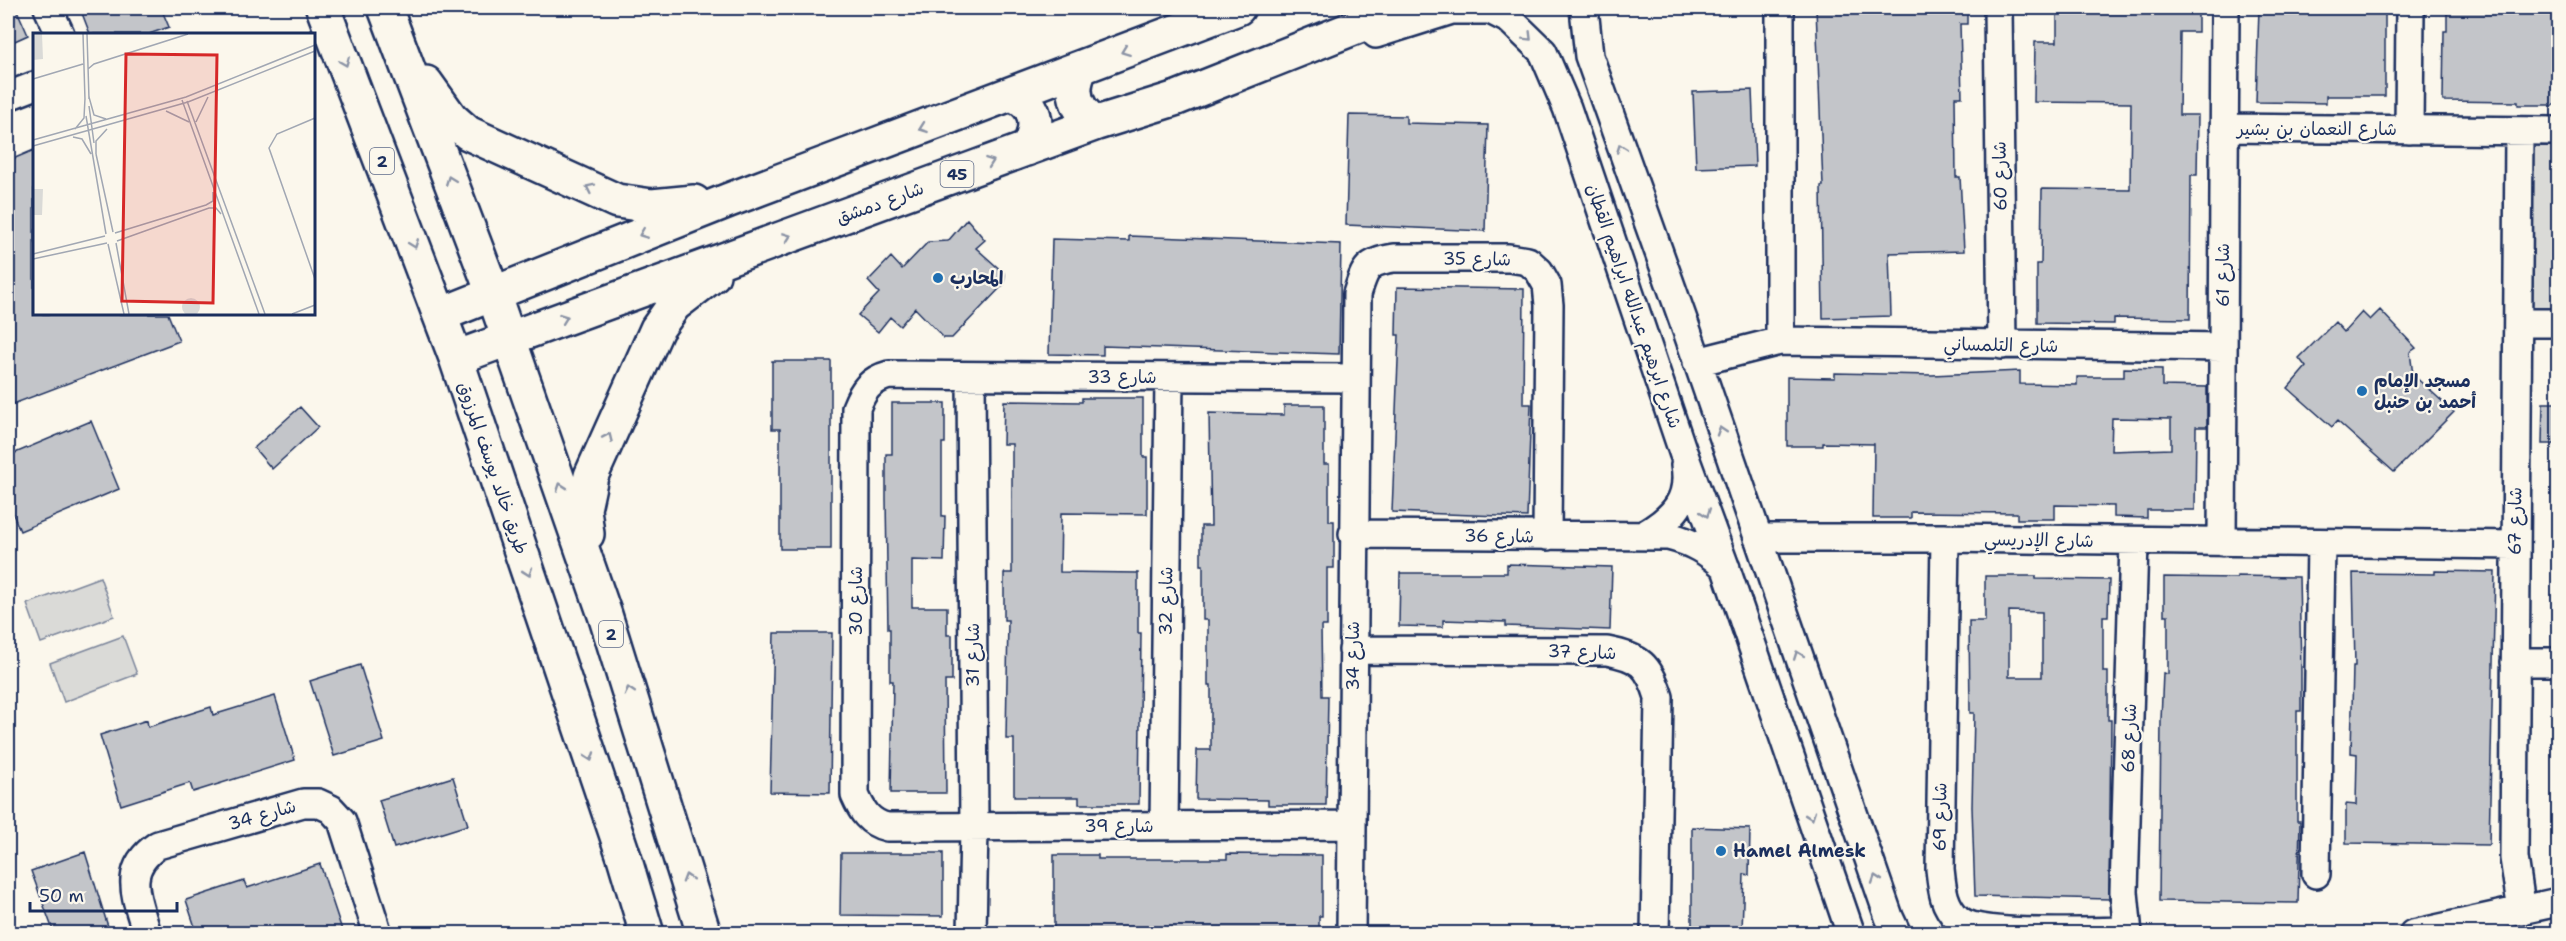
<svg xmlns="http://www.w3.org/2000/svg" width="2566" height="941" font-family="'Shantell Sans','Playpen Sans Arabic',sans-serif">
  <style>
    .green { fill: #dadad7; stroke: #7a849a; stroke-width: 1.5 }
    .building { fill: #c3c5c9; stroke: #1b2f5e; stroke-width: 1.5; fill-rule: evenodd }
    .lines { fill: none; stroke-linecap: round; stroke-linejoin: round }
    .minor-casing { stroke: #1b2f5e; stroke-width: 32 }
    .major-casing { stroke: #1b2f5e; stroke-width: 38 }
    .minor { stroke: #fbf7ec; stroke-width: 27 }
    .major { stroke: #fbf7ec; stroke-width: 33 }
    .oneway { stroke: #8b93a5 }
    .poi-dot { fill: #1f6fb2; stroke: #fbf7ec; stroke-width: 2 }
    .labels { text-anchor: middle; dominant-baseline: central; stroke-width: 4.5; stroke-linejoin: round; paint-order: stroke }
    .shield { fill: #fbf7ec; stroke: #5e6b89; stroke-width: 1.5 }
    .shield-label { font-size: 16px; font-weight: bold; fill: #1b2f5e }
    .street-label { font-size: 18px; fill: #1b2f5e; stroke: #fbf7ec }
    .poi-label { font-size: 18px; font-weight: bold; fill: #1b2f5e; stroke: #fbf7ec; text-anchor: start }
    .inset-road { fill: none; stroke: #a1a7b3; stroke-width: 1.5 }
    .view { fill: #d62828; fill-opacity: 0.15; stroke: #d62828; stroke-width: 3 }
    .inset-edge { fill: none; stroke: #1b2f5e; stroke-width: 3 }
  </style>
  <rect width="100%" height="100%" fill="#fbf7ec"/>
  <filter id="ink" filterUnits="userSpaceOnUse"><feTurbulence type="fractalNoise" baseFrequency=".0167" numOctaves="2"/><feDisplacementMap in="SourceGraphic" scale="12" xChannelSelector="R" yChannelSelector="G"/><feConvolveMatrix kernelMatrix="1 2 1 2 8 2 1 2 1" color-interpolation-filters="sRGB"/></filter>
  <g filter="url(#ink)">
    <path class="green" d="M2532,144L2558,145V308H2531Z
      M100,577L114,616L41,643L27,604Z
      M123,636L137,674L64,702L50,663Z"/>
    <path class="building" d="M8,8H16L28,35L8,44Z
      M80,8H161L169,27L149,34H90Z
      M1816,8H1967V24H1960L1962,97H1955L1956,177H1960L1964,251L1889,253L1891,316L1823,318L1821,186H1823Z
      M2057,8H2198V32H2180L2179,115H2198L2197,175H2191L2190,319L2114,318V324L2037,323V264H2041L2042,189L2130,190V188L2131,103L2034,102L2035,42H2057Z
      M2259,8H2385V96H2326V103L2256,102Z
      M2447,8H2559V105H2518V102L2443,101L2444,31H2447Z
      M1752,90L1755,166L1696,168L1693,92Z
      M1349,115L1406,116V123L1488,125L1485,231L1346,225Z
      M34,150V314H168L179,341L8,406V161Z
      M967,219L985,240L976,248L1005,274L1004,284L952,338H944L915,308L900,326L890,317L878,332L858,315L879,293L868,281L891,257L902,269L928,242L948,241Z
      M1129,236L1341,244L1339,354L1103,346V355L1049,354L1052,239L1129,241Z
      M1397,287L1524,289L1523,404H1531L1527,517L1392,512L1399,335H1396Z
      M2380,310L2416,348L2410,352L2413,375L2454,412L2394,472L2337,421L2332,427L2288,388L2306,367L2299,358L2335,322L2344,332L2362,312L2370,320Z
      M772,361H831V549H780V429H772Z
      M2124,368L2162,369V386L2207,387V427H2196L2195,510H2147V518L2114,517V506L2055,505V519H2017V513L1911,512V518H1873L1874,444L1823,443V446H1787V377L1835,378V373L1932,375L2020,371V384L2077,385V377H2124ZM2112,418L2171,419V449L2111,451Z
      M1082,398H1143V457H1147V514L1061,513L1060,572L1138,573V633H1141L1139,804H1079V797H1014V739H1006L1008,620H1004V573H1012V444H1003L1004,401L1082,402Z
      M892,403H945V443H942V516H945L944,561L912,560V607H947V635H952V681H945L946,793H891L893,681H890V629H888L886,499V454H892Z
      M2543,403H2559V444H2542Z
      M1284,405H1324V464H1329V521H1334V568H1327V626H1321L1322,696H1328L1326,805H1268V800L1196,799L1197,750H1211V685H1208V620H1203V565H1201V526H1211L1209,413L1284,415Z
      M300,407L318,427L272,469L254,448Z
      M91,421L119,489L20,531L8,502V456Z
      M1507,564L1612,567L1610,630L1506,626V622L1443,620V627L1399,626L1400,573H1507Z
      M2435,571L2495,572L2489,845L2346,843V804L2356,805L2357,754L2351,753L2353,666H2355L2353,573L2435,574Z
      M1985,576H2036V579L2109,580L2108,616H2103V672H2108V720H2111L2109,899L1975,896L1972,807L1974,713H1970L1969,621H1985ZM2009,611L2042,612V677H2009Z
      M2237,576L2299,577L2301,671V711H2297V821H2300L2298,903L2159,901L2161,720L2163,673L2168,674V615H2164V577L2237,578Z
      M774,633H832L830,793L770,792Z
      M360,665L384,741L334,756L310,681Z
      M275,696L295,760L193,792L190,783L121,805L100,735L147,720L148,727L211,707L213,715Z
      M453,777L468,825L394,848L379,800Z
      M1692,827L1750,829L1749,875L1744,874L1742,930L1692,929Z
      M85,852L110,933H54L31,871Z
      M841,853H943V916L840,915Z
      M1227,854L1322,855V916H1319V933H1054V855H1098V859H1227Z
      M320,864L343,933H197L186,900L244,881L247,888Z"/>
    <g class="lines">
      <g class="minor-casing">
        <path id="minor" d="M48,8L60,34
          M1584,8L1589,56L1687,331L1889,917L1897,934
          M1998,8L2002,345
          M1376,34L1452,10H1490L1510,20L1543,52L1567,108L1683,452L1726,569L1851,934
          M8,96L34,86
          M2224,128L2558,131
          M2409,130L2410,8
          M2519,131L2514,858L2522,911
          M2518,323H2558
          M1780,341V8
          M1697,362L1780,341L2223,347
          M971,376L974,827L972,934
          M1353,534L1668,536C1692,542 1708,551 1726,568
          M1644,535C1673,518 1691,500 1685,465
          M1758,538H1945L2515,545
          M1945,538L1940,869C1942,888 1943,905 1958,919C1979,938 2095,931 2128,931
          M2222,542L2225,8
          M1353,650L1607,651C1640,657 1649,665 1659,697L1655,934
          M2515,662H2558
          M1352,825L887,827C869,823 862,811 855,795L856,408C863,390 870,380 889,375L1355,378
          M1164,826L1169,377
          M2316,874L2321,543
          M147,934C137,898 121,870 158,845L303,803H318L331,809L342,821L378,934
          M1351,934L1357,294C1365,269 1366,262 1394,258H1509L1528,261L1539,271L1547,285L1549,305L1547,536
          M2128,934L2124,892L2134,542
          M2413,934L2558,902"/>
      </g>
      <g class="major-casing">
        <path id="major" d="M323,8L456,358L624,857L647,934
          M385,8L493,293L605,615L704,934
          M1081,68C1069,90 1075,111 1097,123
          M426,83L451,118L468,133L617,201L652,206L694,202
          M1010,94C1037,102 1041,126 1027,149
          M440,315L729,200L1238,8
          M456,358L1097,123L1177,98L1404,8
          M587,534L584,509L591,476L657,329L674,305L713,275"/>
      </g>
      <use href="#minor" class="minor"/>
      <use href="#major" class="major"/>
    </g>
    <defs><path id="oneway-chevron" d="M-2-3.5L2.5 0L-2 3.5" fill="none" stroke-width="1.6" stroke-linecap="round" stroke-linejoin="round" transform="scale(1.5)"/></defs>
    <g class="oneway">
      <use href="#oneway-chevron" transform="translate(1528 37) rotate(45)"/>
      <use href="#oneway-chevron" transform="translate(1125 51) rotate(159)"/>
      <use href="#oneway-chevron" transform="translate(345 62) rotate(68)"/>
      <use href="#oneway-chevron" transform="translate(923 128) rotate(160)"/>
      <use href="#oneway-chevron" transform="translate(1621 148) rotate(-110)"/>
      <use href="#oneway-chevron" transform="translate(990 162) rotate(-20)"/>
      <use href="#oneway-chevron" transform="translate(450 180) rotate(-111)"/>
      <use href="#oneway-chevron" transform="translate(590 188) rotate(-154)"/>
      <use href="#oneway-chevron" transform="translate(643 234) rotate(158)"/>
      <use href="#oneway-chevron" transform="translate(787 237) rotate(-20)"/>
      <use href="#oneway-chevron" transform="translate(414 244) rotate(69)"/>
      <use href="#oneway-chevron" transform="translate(564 318) rotate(-20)"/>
      <use href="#oneway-chevron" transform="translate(1721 431) rotate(-108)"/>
      <use href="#oneway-chevron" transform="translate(608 437) rotate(-66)"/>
      <use href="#oneway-chevron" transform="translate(561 487) rotate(-109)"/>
      <use href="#oneway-chevron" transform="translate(1706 513) rotate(70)"/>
      <use href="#oneway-chevron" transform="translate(528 572) rotate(71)"/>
      <use href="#oneway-chevron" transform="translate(1798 655) rotate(-110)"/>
      <use href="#oneway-chevron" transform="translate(629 691) rotate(-107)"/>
      <use href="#oneway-chevron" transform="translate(590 757) rotate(71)"/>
      <use href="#oneway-chevron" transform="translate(1811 816) rotate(71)"/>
      <use href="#oneway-chevron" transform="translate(687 878) rotate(-107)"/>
      <use href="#oneway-chevron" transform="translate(1876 879) rotate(-109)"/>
    </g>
  </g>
  <g class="poi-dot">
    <circle cx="938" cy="278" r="6"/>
    <circle cx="2362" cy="391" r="6"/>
    <circle cx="1721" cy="851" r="6"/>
  </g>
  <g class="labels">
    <g class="shield">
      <rect x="370" y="148" width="24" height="26" rx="4.5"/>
      <rect x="940.5" y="161" width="33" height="26" rx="4.5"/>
      <rect x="599" y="621" width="24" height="26" rx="4.5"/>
    </g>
    <g class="shield-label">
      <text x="382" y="161">2</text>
      <text x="957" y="174">45</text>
      <text x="611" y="634">2</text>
    </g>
    <g class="street-label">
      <text x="2317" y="129">شارع النعمان بن بشير</text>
      <text transform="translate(2000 176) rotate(-91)">شارع 60</text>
      <text transform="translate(880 203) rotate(-20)">شارع دمشق</text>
      <text transform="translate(1477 259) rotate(1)">شارع 35</text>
      <text transform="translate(2223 275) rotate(-90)">شارع 61</text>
      <text transform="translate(1634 306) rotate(71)">شارع ابرهيم عبدالله ابراهيم القطان</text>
      <text transform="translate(2001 345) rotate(1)">شارع التلمساني</text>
      <text x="1122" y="377">شارع 33</text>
      <text transform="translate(493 468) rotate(71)">طريق خالد يوسف المرزوق</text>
      <text transform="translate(2515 521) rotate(-89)">شارع 67</text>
      <text transform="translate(1499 536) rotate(1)">شارع 36</text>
      <text transform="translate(2039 540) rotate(1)">شارع الإدريسي</text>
      <text transform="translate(856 601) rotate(-90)">شارع 30</text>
      <text transform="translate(1166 601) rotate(-89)">شارع 32</text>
      <text transform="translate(1582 652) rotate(2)">شارع 37</text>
      <text transform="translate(973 655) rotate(-90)">شارع 31</text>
      <text transform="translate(1353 656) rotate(-90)">شارع 34</text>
      <text transform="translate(2129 738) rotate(-88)">شارع 68</text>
      <text transform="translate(262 815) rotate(-16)">شارع 34</text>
      <text transform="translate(1940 817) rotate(-89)">شارع 69</text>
      <text x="1119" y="826">شارع 39</text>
    </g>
    <g class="poi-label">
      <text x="950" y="278">المحارب</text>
      <text x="2374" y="381">مسجد الإمام<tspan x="2374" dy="21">أحمد بن حنبل</tspan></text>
      <text x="1733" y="851">Hamel Almesk</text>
    </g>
  </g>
  <g transform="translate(33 33)">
    <rect width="282" height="282" fill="#fbf7ec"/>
    <path d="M0,1H9L10,26L0,27ZM0,156H10L9,182H0ZM149 274a9 9 0 1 1 18 0a9 9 0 1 1-18 0Z" fill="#dadad7"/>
    <path class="inset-road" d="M50,1L52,67M54,1L56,66M55,36L61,31L155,1M0,46L50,31M56,64L61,82L73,86M149,67L226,281M154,68L232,281M56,73L61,110M133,78L156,89M53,83L73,201M282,85L244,101L236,115L282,246M163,89L175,64M42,96L51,85L52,65M40,104L49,106L58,121M0,107L153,64L282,12M0,113L155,69L282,18M63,121L80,199M63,121V108L74,96M82,200L173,172L180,168V159M84,208L176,175H183L188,181M83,210L96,281M75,211L91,281M0,221L72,203M0,226L74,210M259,281L282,272"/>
    <path class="view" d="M93,21L184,22L180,270L89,268Z"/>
    <rect width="282" height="282" class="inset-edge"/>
  </g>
  <rect width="2566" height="941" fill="none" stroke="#fbf7ec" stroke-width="30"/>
  <rect x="15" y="15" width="2536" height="911" fill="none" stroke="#1b2f5e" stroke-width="2" filter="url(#ink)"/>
  <path d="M30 902v9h147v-9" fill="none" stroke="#1b2f5e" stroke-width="3"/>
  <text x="39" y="902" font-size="18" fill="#1b2f5e" stroke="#fbf7ec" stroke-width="4.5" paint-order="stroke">50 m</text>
</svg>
